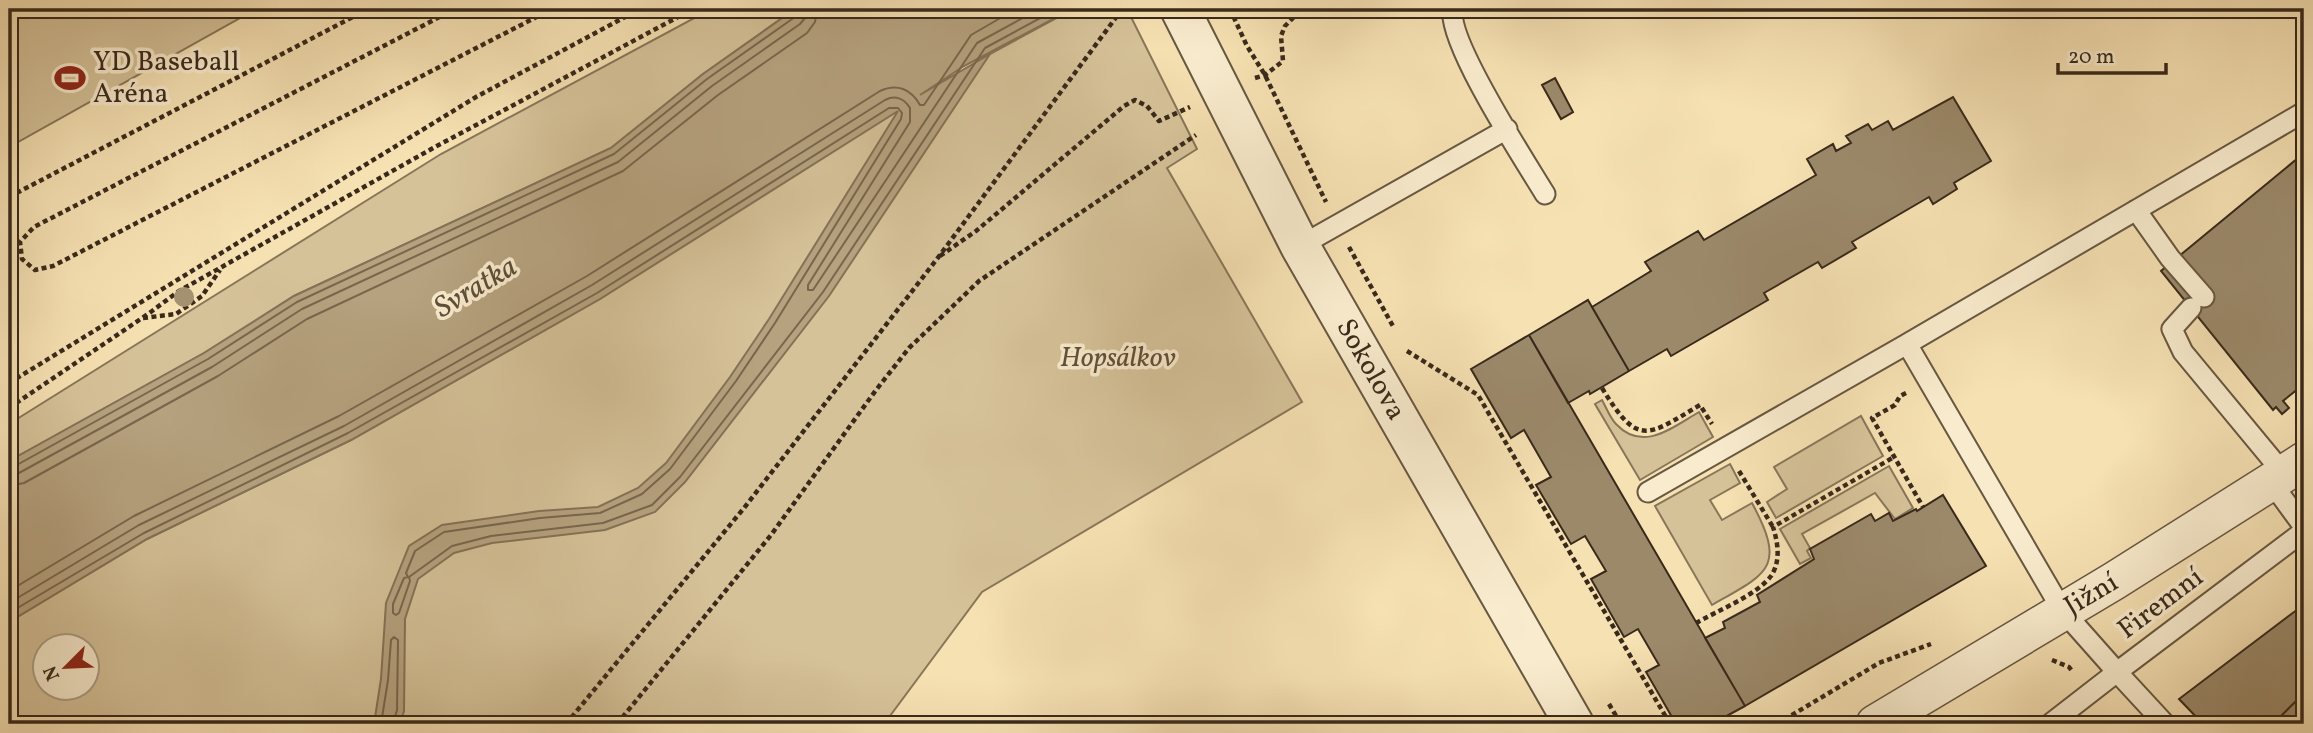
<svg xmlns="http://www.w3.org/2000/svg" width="2313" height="733" font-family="Vollkorn,serif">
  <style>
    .green { fill: #d6c299; stroke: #88765a; stroke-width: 2; fill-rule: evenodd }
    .water { fill: #b6a27f; stroke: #847257; stroke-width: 2 }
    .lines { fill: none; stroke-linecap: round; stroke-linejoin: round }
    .shore { stroke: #78664d; stroke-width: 2 }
    .building { fill: #9b896a; stroke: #39291b; stroke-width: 2 }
    .service-casing { stroke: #685741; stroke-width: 23 }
    .minor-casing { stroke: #685741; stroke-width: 40 }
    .tertiary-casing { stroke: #685741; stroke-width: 42 }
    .path { stroke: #39291b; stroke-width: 4.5; stroke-dasharray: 5 3.5; stroke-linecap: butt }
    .service { stroke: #f9ecce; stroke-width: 19 }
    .minor { stroke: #f9ecce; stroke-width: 37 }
    .tertiary { stroke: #f9ecce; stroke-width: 38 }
    .tree { fill: #a49170 }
    .labels { text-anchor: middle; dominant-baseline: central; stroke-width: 7; stroke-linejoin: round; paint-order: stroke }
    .poi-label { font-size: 28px; fill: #39291b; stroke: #f9ecce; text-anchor: start }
    .park-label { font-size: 28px; font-style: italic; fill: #604f3a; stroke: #f9ecce }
    .street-label { font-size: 28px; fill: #39291b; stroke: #f9ecce }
    .water-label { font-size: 30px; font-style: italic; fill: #5e4d39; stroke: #f9ecce }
  </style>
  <rect width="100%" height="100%" fill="#f6e1b3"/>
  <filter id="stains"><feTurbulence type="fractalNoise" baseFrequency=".00286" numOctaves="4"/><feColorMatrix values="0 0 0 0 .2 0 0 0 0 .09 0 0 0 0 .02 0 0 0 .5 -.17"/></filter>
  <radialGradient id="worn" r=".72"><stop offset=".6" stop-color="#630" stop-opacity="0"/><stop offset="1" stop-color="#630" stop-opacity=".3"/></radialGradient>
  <path class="green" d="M9,9H256L9,147Z
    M711,9H795L703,74L611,148L294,296L204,353L9,461V424L441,154Z
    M1073,9H1127L1197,149L1167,168L1302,402L982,592L884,724H9V622L147,539L351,440L600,299L899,109L990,54ZM46,646H88V688H46Z
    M1602,400C1606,407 1610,418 1616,424C1643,453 1673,427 1699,412L1713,437L1640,480L1595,404Z
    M1861,416L1883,456L1776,518L1767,502L1787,489L1774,467Z
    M1730,464L1740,483L1710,500L1722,520L1752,503C1787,568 1768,573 1712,605L1655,506Z
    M1889,466L1913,508L1895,519L1875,493L1802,534L1810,548L1807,551L1811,558L1800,564L1780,529Z"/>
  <path class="water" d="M795,9H1072L964,66L920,95L990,54L829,296L685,482L655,512L605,530L492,543L454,553L418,579L405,619L404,711L400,724H374L381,679L386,603L409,546L442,525L539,511L598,507L638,488L666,463L730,377L769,319L898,111L600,299L351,440L147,539L9,622V461L204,353L294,296L611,148L703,74Z"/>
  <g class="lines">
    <path class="shore" d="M9,467L15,466L208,359L297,302L614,154L707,79L795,17L798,9
      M9,476L19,473L212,367L302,309L618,162L712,86L800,24L805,18L807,9
      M9,486L24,483L218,376L307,319L623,171L718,95L807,33L815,22L817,9
      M9,591L134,516L339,416L587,276L880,91C897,83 911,89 920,105H924L971,35L1016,9
      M9,603L139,525L344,426L592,285L885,100C895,95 904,98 910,108V122L808,285V290H813L977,43L1039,9
      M9,613L144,533L348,433L597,293L889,108H898L902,113L901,119L775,323L736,381L670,469L642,494L600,513L540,518L444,532L415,551L406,573L408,577L404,578L393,604V613L396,615L399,613L410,581L409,577L452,546L491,536L603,523L652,505L680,477L823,292L985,48L1057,9
      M381,724L388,680L391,640L394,637L398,640L397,710L393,724"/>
  </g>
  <path class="building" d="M1555,78L1573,112L1561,119L1542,85Z
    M1953,97L1991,161L1954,183L1957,189L1933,204L1929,197L1852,242L1856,248L1822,268L1818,262L1764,293L1768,300L1671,356L1667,349L1629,371L1592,307L1651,271L1645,262L1698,231L1704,240L1816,175L1807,159L1833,144L1836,151L1851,143L1846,136L1868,124L1872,130L1888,121L1893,130Z
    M2304,153V384L2283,401L2289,408L2282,414L2276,407L2273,410L2161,271Z
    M1588,300L1629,371L1590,394L1589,391L1568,403L1529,335Z
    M1529,335L1745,706L1712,724H1676L1646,672L1659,665L1638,629L1624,637L1591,579L1606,571L1585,536L1571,544L1536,485L1551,477L1524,430L1511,438L1471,369Z
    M1943,495L1986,566L1745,706L1705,638L1725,628L1723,622L1760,602L1757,595L1814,559L1810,549L1871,514L1875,521L1889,513L1893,521L1916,509L1917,511Z
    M2298,609L2304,616V693L2273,724H2203L2179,699Z
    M2304,693V724H2273Z"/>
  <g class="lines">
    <g class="service-casing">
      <path id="service" d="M1453,9C1446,40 1525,161 1545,194
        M2304,112L1907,344L2062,610L2117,672L2304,531
        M2136,210L2170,258L2204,297
        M1300,246L1507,129
        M2191,308L2172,329L2183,352L2284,474
        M2271,482L2304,527
        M1648,492L1907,344
        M2050,724L2117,672L2165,724"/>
    </g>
    <g class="minor-casing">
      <g id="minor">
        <path id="s1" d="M1875,724L2114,581L2304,461"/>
      </g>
    </g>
    <g class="tertiary-casing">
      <g id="tertiary">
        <path id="s2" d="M1180,9L1300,246L1574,724"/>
      </g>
    </g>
    <path class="path" d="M455,9L34,227L20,242L22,259L35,270L53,266L552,9
      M1230,9L1247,46L1265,75L1326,202
      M1255,78L1265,75L1283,61L1281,36L1285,26L1302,9
      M9,197L368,9
      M1349,247L1394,328
      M940,256L976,231L1124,106L1135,100L1147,106L1159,121L1190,107
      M143,318L176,314L202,296L220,270
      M1407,351L1478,395L1670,724
      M9,383L476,97L640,9
      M1602,388C1638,447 1646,437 1700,405L1712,424
      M1906,393L1900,396L1895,405L1872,418L1923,507
      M9,408L148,314L179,291L435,147L693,9
      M1739,471L1773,527
      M1696,623C1717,611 1757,595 1771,576C1781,561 1778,543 1773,527L1894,457
      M2052,660L2069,667L2072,671
      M1609,704L1621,724
      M566,724L744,508L937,259L1120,12L1126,9
      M617,724L771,535L876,390L909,348L979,281L1196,135
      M1777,724L1879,663L1931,644"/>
    <use href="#service" class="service"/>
    <use href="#minor" class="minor"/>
    <use href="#tertiary" class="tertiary"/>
  </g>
  <circle class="tree" cx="184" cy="297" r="10"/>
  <defs>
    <g id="stadium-bare" transform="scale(2.415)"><path d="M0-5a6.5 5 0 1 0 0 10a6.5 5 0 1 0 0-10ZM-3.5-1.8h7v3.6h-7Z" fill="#8f2418" stroke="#f9ecce" stroke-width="2.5" paint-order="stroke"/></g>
  </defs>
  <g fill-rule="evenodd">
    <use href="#stadium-bare" x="70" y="78"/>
  </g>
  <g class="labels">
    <g class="poi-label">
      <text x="93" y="62">YD Baseball<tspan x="93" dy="32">Aréna</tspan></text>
    </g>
    <g class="park-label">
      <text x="1118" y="358">Hopsálkov</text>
    </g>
    <g class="street-label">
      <text stroke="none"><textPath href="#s2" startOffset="408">Sokolova</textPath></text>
      <text stroke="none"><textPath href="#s1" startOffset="252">Jižní</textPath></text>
      <text transform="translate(2161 604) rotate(-37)">Firemní</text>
    </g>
    <g class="water-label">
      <text transform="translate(476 288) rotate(-31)">Svratka</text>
    </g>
  </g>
  <rect width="2313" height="733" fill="none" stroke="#f6e1b3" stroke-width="35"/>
  <rect x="10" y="10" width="2292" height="712" fill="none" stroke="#39291b" stroke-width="3.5"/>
  <rect x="18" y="18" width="2278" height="698" fill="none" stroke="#39291b" stroke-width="2"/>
  <g transform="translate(66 667) rotate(246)"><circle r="33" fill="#f9ecce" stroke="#ac9e86" stroke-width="2"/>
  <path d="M0-5L12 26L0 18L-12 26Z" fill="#8f2418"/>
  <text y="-10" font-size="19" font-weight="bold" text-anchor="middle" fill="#39291b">N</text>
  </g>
  <path d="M2058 63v10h108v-10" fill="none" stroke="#39291b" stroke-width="3.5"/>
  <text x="2068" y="63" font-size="21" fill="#39291b" stroke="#f9ecce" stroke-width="5" paint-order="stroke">20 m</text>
  <rect width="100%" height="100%" filter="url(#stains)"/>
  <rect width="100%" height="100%" fill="url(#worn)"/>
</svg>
